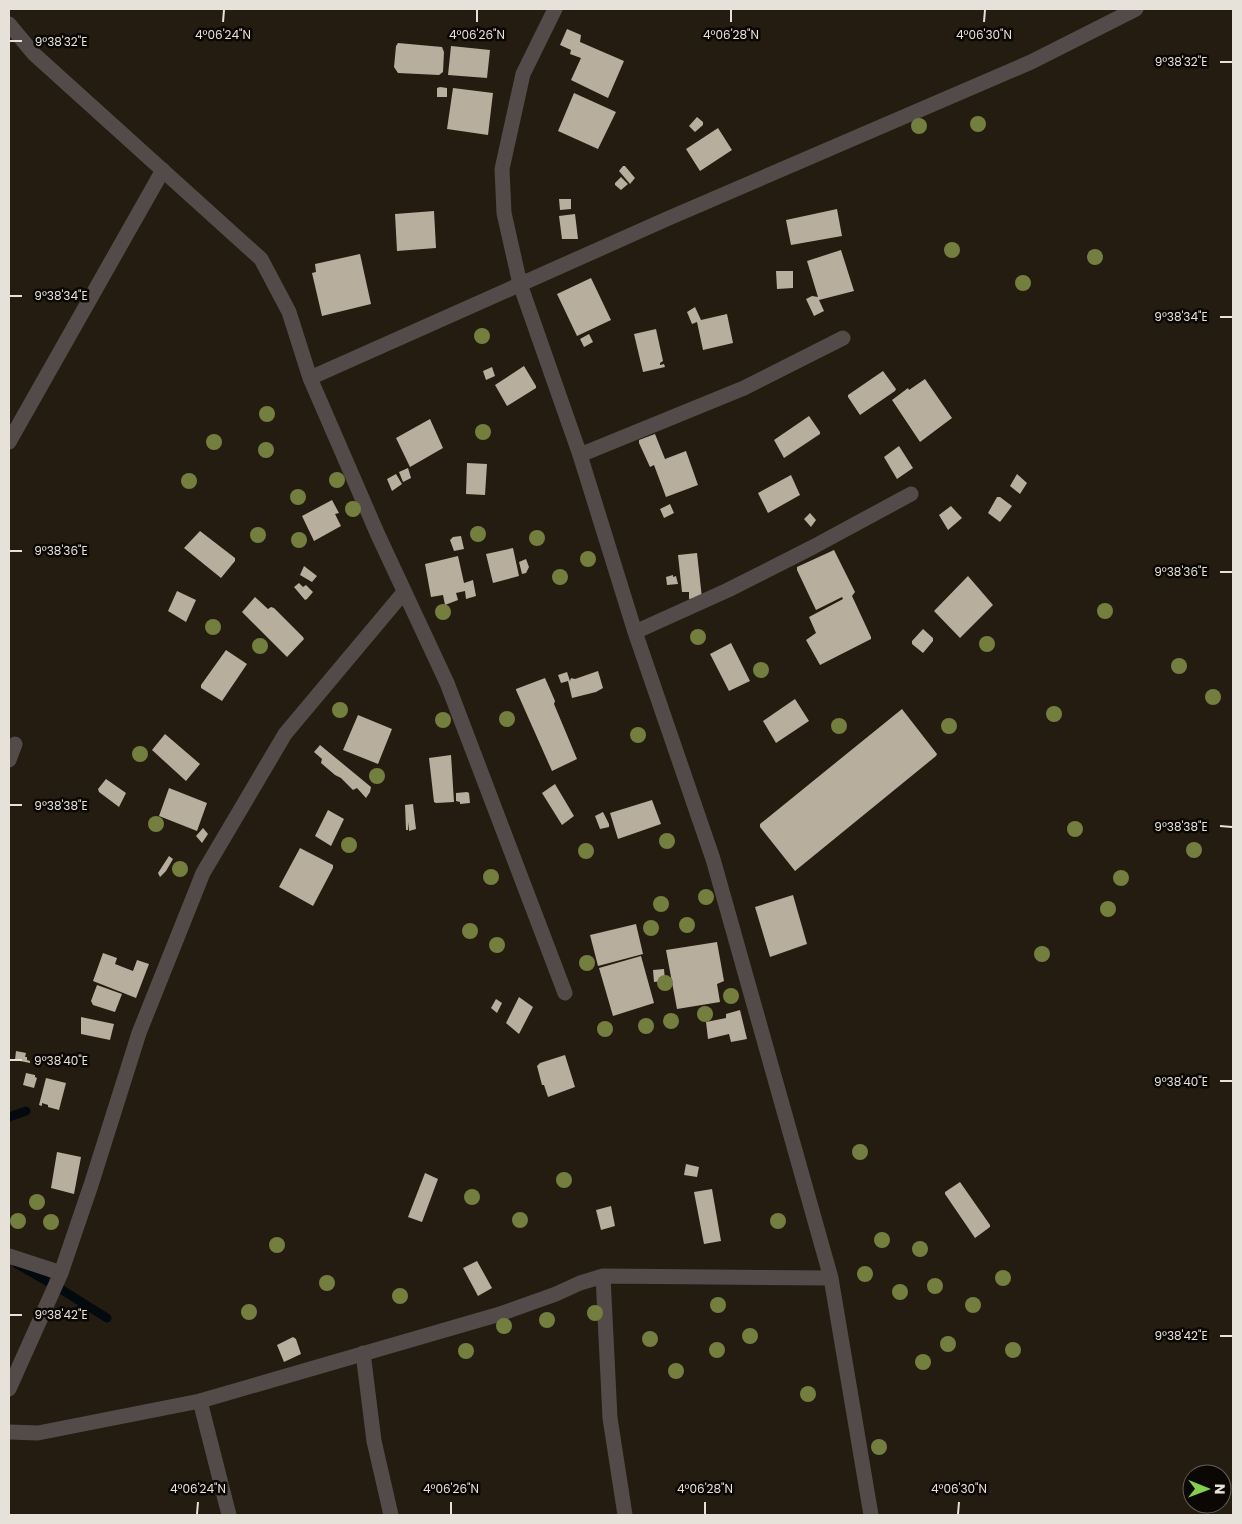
<svg xmlns="http://www.w3.org/2000/svg" width="1242" height="1524" font-family="Poppins,sans-serif">
  <style>
    .lines { fill: none; stroke-linecap: round; stroke-linejoin: round }
    .stream { stroke: #020a10; stroke-width: 9 }
    .building { fill: #b8ae9e }
    .minor { stroke: #534b49; stroke-width: 15 }
    .tree { fill: #747f3f }
    .ticks { fill: none; stroke: #e6e1d9; stroke-width: 2 }
    .ticks-label { font-size: 12px; text-anchor: middle; fill: #e6e1d9; stroke: #0a0704; stroke-width: 5; stroke-linejoin: round; paint-order: stroke }
  </style>
  <rect width="100%" height="100%" fill="#241c10"/>
  <g class="lines">
    <path class="stream" d="M9,1117L26,1111
      M17,1264L59,1288L107,1318"/>
  </g>
  <path class="building" d="M567,29L581,35L580,42L624,61L608,98L571,80L581,58L570,54L571,50L560,45Z
    M398,43L442,47L444,52L443,72L439,75L398,73L394,67L396,46Z
    M451,46L490,50L487,78L448,75Z
    M440,87L447,88V97H437V88Z
    M453,88L493,93L488,135L447,129Z
    M574,93L616,112L598,149L558,131Z
    M697,117L703,122V125L695,132L689,126Z
    M718,128L732,150L700,171L686,149Z
    M623,166H625L635,178L630,184L619,171Z
    M621,177L628,184L621,190L615,185V183Z
    M559,199H571V209L560,210Z
    M837,209L842,236L791,245L786,220Z
    M434,211L436,248L397,251L395,214Z
    M575,214L578,239H562L559,216Z
    M841,250L854,291L819,300L824,311L814,316L806,299L812,296L818,297L807,261Z
    M360,254L371,304L322,316L312,273L316,272L315,264Z
    M776,271H793V288L777,289Z
    M591,278L611,320L577,336L557,294Z
    M695,307L701,320L727,314L733,343L703,350L697,322L692,324L687,312Z
    M656,329L663,361L660,363V365L664,364L665,367L643,372L634,334Z
    M589,334L593,342L584,347L580,339Z
    M524,366L536,386V388L507,406L495,385Z
    M492,367L495,376L486,380L483,371Z
    M883,371L896,389L895,391L860,415L848,397V395Z
    M925,379L952,418L920,442L892,400L908,388L909,390Z
    M809,416L820,432V434L784,458L774,440Z
    M430,419L443,448L410,467L396,438Z
    M655,434L665,459L686,451L698,485L666,497L654,465L650,467L639,443V440Z
    M899,446L913,468L897,479L884,457Z
    M467,463L487,464L485,495L466,494Z
    M408,468L411,478L403,482L399,472Z
    M396,474L402,484L392,491L387,479Z
    M1017,474L1027,483L1020,494L1010,486Z
    M791,475L800,495L768,513L758,493Z
    M997,497H1000L1012,506L1000,522L988,513Z
    M332,500L339,513L335,514L341,526L314,541L302,516Z
    M670,504L674,513L664,518L660,509Z
    M951,506L962,518L948,530L939,515Z
    M810,513L816,520L811,527L804,519Z
    M200,531L235,558V561L221,578L184,548Z
    M461,536L464,549L454,551L450,540L453,537Z
    M513,548L519,576L493,583L486,554Z
    M834,550L855,592L852,596L871,637V639L820,665L806,640L816,633L809,617L843,599L842,597L816,610L797,570V567Z
    M697,553L702,598L689,599V592H682L678,555Z
    M458,556L464,583L473,580L476,596L466,599L465,591L456,593L458,600L445,605L443,595L431,597L425,564Z
    M526,559L529,567L526,573L522,574L519,562Z
    M304,566L317,576L312,582L300,575Z
    M673,575V577L676,576L678,584L667,585L666,577Z
    M968,576L993,605L960,638L934,611Z
    M299,583L303,587L306,585L313,592L307,599L305,600L294,587Z
    M177,591L196,600L186,622L168,611Z
    M255,597L268,609L271,607L274,608L303,637L304,639L287,657L242,612Z
    M923,629L933,638V641L923,653L912,644V641Z
    M731,643L750,681L729,691L710,654Z
    M226,650L247,664L222,701L201,688V685Z
    M598,671L603,688L596,692L572,698L568,681L561,683L558,675L567,672L570,681L571,678L575,679Z
    M545,678L555,701L554,704L577,759L552,771L516,690V689Z
    M795,699L809,721L776,743L763,721Z
    M902,709L937,754L936,756L795,871L760,827V824Z
    M358,715L392,729L378,764L343,750Z
    M165,734L200,764L186,781L152,750Z
    M320,745L371,787L370,792L366,798L357,788L353,790L341,778L335,775L321,763L322,759L314,752Z
    M451,755L454,802L436,803L434,802L429,758Z
    M106,779L126,793L119,807L99,792L98,789Z
    M555,784L574,816L562,825L542,793Z
    M169,788L207,803L197,831L159,816Z
    M467,792L469,793L470,803L460,804V802L456,801V793Z
    M652,800L661,824L618,839L610,813Z
    M413,804L416,829L409,831V822L408,830H406L405,805Z
    M328,810L344,819L331,846L315,836Z
    M603,812L609,824V827L600,829L595,816Z
    M203,828L208,834L202,843L196,836Z
    M300,848L333,865V868L313,906L279,887Z
    M169,856L173,859L166,871L160,877L158,873Z
    M793,895L807,944L770,957L755,907Z
    M636,924L643,954L598,966L590,935Z
    M717,942L724,981L717,984L720,1002L677,1009L666,950Z
    M103,953L117,958L115,964L133,971L137,960L149,964L136,998L93,981Z
    M641,956L654,1003L613,1016L599,968Z
    M664,969L665,981L654,982L653,970Z
    M97,985L122,994L115,1012L93,1005L91,1001Z
    M519,997L533,1007L519,1034L506,1023Z
    M496,999L502,1003L497,1013L491,1008Z
    M740,1010L747,1039L731,1042L729,1034L708,1039L706,1022L726,1018V1014Z
    M81,1017L114,1024L110,1040L81,1034Z
    M16,1051L26,1053L25,1057H27V1060L30,1061V1063L15,1060Z
    M565,1055L575,1087L548,1097L544,1085H542L537,1066L540,1063Z
    M26,1073L35,1075V1077L37,1078L34,1088L23,1085Z
    M46,1078L66,1083L59,1110L48,1107V1105L42,1103V1106L39,1105Z
    M57,1152L81,1157L74,1194L51,1188Z
    M686,1164L699,1167L697,1177L684,1175Z
    M425,1173L438,1179L422,1222L408,1217Z
    M960,1182L990,1225V1227L975,1238L945,1194V1192Z
    M712,1189L721,1241L704,1244L694,1192Z
    M611,1206L615,1226L601,1230L596,1210Z
    M477,1261L492,1288L478,1296L463,1268Z
    M293,1337L296,1339L301,1354L284,1362L277,1345Z"/>
  <g class="lines">
    <path class="minor" d="M555,9L523,74L502,169L504,213L520,284L580,455L635,632L713,859L831,1278L871,1515
      M9,24L34,54L261,259L289,312L310,378
      M9,442L163,170
      M580,455L744,388L843,338
      M635,632L728,590L813,547L911,494
      M9,760L15,744
      M565,993L447,683L378,535L310,378L669,218L1031,62L1136,9
      M9,1256L61,1273
      M603,1276L610,1418L625,1515
      M363,1353L374,1441L391,1515
      M9,1389L61,1273L91,1185L139,1033L203,873L285,734L404,592
      M200,1401L229,1515
      M9,1432L38,1433L200,1401L500,1314L556,1294L580,1283L603,1276L831,1278"/>
  </g>
  <g class="tree">
    <circle cx="978" cy="124" r="8"/>
    <circle cx="919" cy="126" r="8"/>
    <circle cx="952" cy="250" r="8"/>
    <circle cx="1095" cy="257" r="8"/>
    <circle cx="1023" cy="283" r="8"/>
    <circle cx="482" cy="336" r="8"/>
    <circle cx="267" cy="414" r="8"/>
    <circle cx="483" cy="432" r="8"/>
    <circle cx="214" cy="442" r="8"/>
    <circle cx="266" cy="450" r="8"/>
    <circle cx="337" cy="480" r="8"/>
    <circle cx="189" cy="481" r="8"/>
    <circle cx="298" cy="497" r="8"/>
    <circle cx="353" cy="509" r="8"/>
    <circle cx="478" cy="534" r="8"/>
    <circle cx="258" cy="535" r="8"/>
    <circle cx="537" cy="538" r="8"/>
    <circle cx="299" cy="540" r="8"/>
    <circle cx="588" cy="559" r="8"/>
    <circle cx="560" cy="577" r="8"/>
    <circle cx="1105" cy="611" r="8"/>
    <circle cx="443" cy="612" r="8"/>
    <circle cx="213" cy="627" r="8"/>
    <circle cx="698" cy="637" r="8"/>
    <circle cx="987" cy="644" r="8"/>
    <circle cx="260" cy="646" r="8"/>
    <circle cx="1179" cy="666" r="8"/>
    <circle cx="761" cy="670" r="8"/>
    <circle cx="1213" cy="697" r="8"/>
    <circle cx="340" cy="710" r="8"/>
    <circle cx="1054" cy="714" r="8"/>
    <circle cx="507" cy="719" r="8"/>
    <circle cx="443" cy="720" r="8"/>
    <circle cx="839" cy="726" r="8"/>
    <circle cx="949" cy="726" r="8"/>
    <circle cx="638" cy="735" r="8"/>
    <circle cx="140" cy="754" r="8"/>
    <circle cx="377" cy="776" r="8"/>
    <circle cx="156" cy="824" r="8"/>
    <circle cx="1075" cy="829" r="8"/>
    <circle cx="667" cy="841" r="8"/>
    <circle cx="349" cy="845" r="8"/>
    <circle cx="1194" cy="850" r="8"/>
    <circle cx="586" cy="851" r="8"/>
    <circle cx="180" cy="869" r="8"/>
    <circle cx="491" cy="877" r="8"/>
    <circle cx="1121" cy="878" r="8"/>
    <circle cx="706" cy="897" r="8"/>
    <circle cx="661" cy="904" r="8"/>
    <circle cx="1108" cy="909" r="8"/>
    <circle cx="687" cy="925" r="8"/>
    <circle cx="651" cy="928" r="8"/>
    <circle cx="470" cy="931" r="8"/>
    <circle cx="497" cy="945" r="8"/>
    <circle cx="1042" cy="954" r="8"/>
    <circle cx="587" cy="963" r="8"/>
    <circle cx="665" cy="983" r="8"/>
    <circle cx="731" cy="996" r="8"/>
    <circle cx="705" cy="1014" r="8"/>
    <circle cx="671" cy="1021" r="8"/>
    <circle cx="646" cy="1026" r="8"/>
    <circle cx="605" cy="1029" r="8"/>
    <circle cx="860" cy="1152" r="8"/>
    <circle cx="564" cy="1180" r="8"/>
    <circle cx="472" cy="1197" r="8"/>
    <circle cx="37" cy="1202" r="8"/>
    <circle cx="520" cy="1220" r="8"/>
    <circle cx="18" cy="1221" r="8"/>
    <circle cx="778" cy="1221" r="8"/>
    <circle cx="51" cy="1222" r="8"/>
    <circle cx="882" cy="1240" r="8"/>
    <circle cx="277" cy="1245" r="8"/>
    <circle cx="920" cy="1249" r="8"/>
    <circle cx="865" cy="1274" r="8"/>
    <circle cx="1003" cy="1278" r="8"/>
    <circle cx="327" cy="1283" r="8"/>
    <circle cx="935" cy="1286" r="8"/>
    <circle cx="900" cy="1292" r="8"/>
    <circle cx="400" cy="1296" r="8"/>
    <circle cx="718" cy="1305" r="8"/>
    <circle cx="973" cy="1305" r="8"/>
    <circle cx="249" cy="1312" r="8"/>
    <circle cx="595" cy="1313" r="8"/>
    <circle cx="547" cy="1320" r="8"/>
    <circle cx="504" cy="1326" r="8"/>
    <circle cx="750" cy="1336" r="8"/>
    <circle cx="650" cy="1339" r="8"/>
    <circle cx="948" cy="1344" r="8"/>
    <circle cx="717" cy="1350" r="8"/>
    <circle cx="1013" cy="1350" r="8"/>
    <circle cx="466" cy="1351" r="8"/>
    <circle cx="923" cy="1362" r="8"/>
    <circle cx="676" cy="1371" r="8"/>
    <circle cx="808" cy="1394" r="8"/>
    <circle cx="879" cy="1447" r="8"/>
  </g>
  <path class="ticks" d="M223,22L224,10M477,22V10M731,22V10M984,22L985,10M10,41H22M1220,62H1232M10,296H22M1220,317H1232M10,551H22M1220,572H1232M10,805H22M1220,826L1232,827M10,1060H22M1220,1081H1232M10,1315H22M1220,1336H1232M197,1514L198,1502M451,1514V1502M705,1514V1502M958,1514L959,1502"/>
  <g class="ticks-label">
    <text x="223" y="39">4°06'24"N</text>
    <text x="477" y="39">4°06'26"N</text>
    <text x="731" y="39">4°06'28"N</text>
    <text x="984" y="39">4°06'30"N</text>
    <text x="61" y="46">9°38'32"E</text>
    <text x="1181" y="66">9°38'32"E</text>
    <text x="61" y="300">9°38'34"E</text>
    <text x="1181" y="321">9°38'34"E</text>
    <text x="61" y="555">9°38'36"E</text>
    <text x="1181" y="576">9°38'36"E</text>
    <text x="61" y="810">9°38'38"E</text>
    <text x="1181" y="831">9°38'38"E</text>
    <text x="61" y="1065">9°38'40"E</text>
    <text x="1181" y="1086">9°38'40"E</text>
    <text x="61" y="1319">9°38'42"E</text>
    <text x="1181" y="1340">9°38'42"E</text>
    <text x="198" y="1493">4°06'24"N</text>
    <text x="451" y="1493">4°06'26"N</text>
    <text x="705" y="1493">4°06'28"N</text>
    <text x="959" y="1493">4°06'30"N</text>
  </g>
  <rect width="1242" height="1524" fill="none" stroke="#e6e1d9" stroke-width="20"/>
  <g transform="translate(1207 1489) rotate(91)"><circle r="24" fill="#0a0704" stroke="#625e59"/>
  <path d="M0-4L9 19L0 12L-9 19Z" fill="#84cf4d"/>
  <text y="-8" font-size="14" font-weight="bold" text-anchor="middle" fill="#e6e1d9">N</text>
  </g>
</svg>
